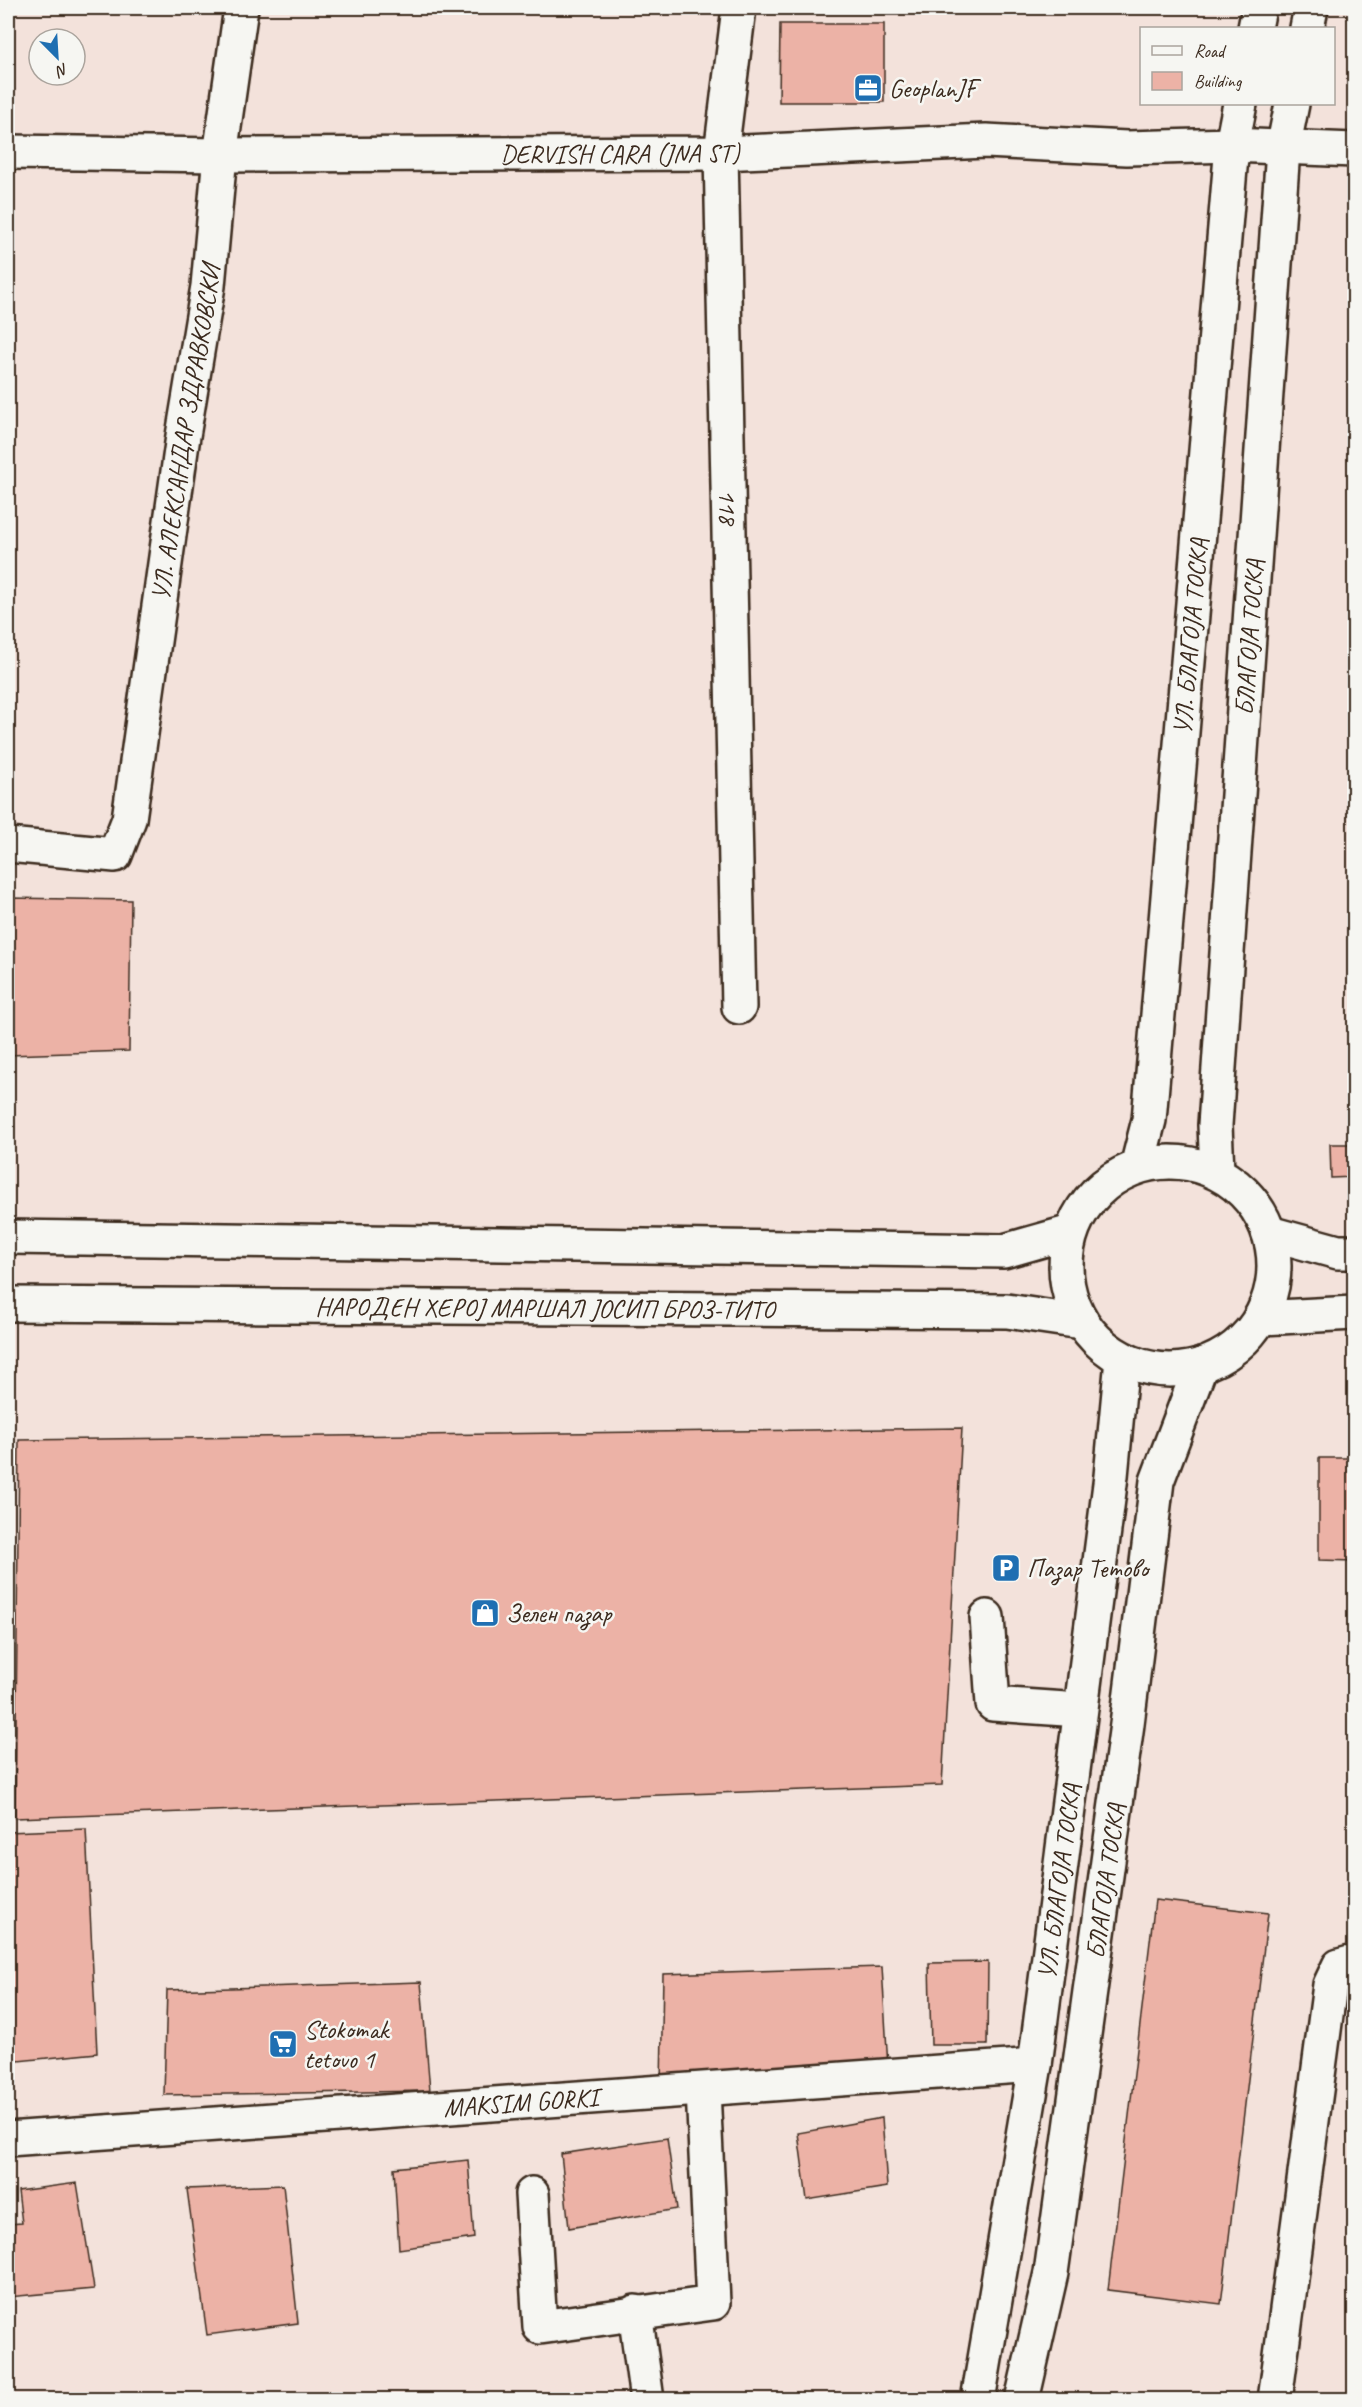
<svg xmlns="http://www.w3.org/2000/svg" width="1362" height="2407" font-family="Caveat,sans-serif">
<style>
.building{fill:#ecb2a6;stroke:#3b2a1e;stroke-width:1.5}
.lines{fill:none;stroke-linecap:round;stroke-linejoin:round}
.minor-casing{stroke:#3b2a1e;stroke-width:38}
.major-casing{stroke:#3b2a1e;stroke-width:38}
.minor{stroke:#f6f6f2;stroke-width:33}
.major{stroke:#f6f6f2;stroke-width:33}
.labels{text-anchor:middle;dominant-baseline:central;stroke-width:5;stroke-linejoin:round;paint-order:stroke}
.poi-label{font-size:26px;fill:#3b2a1e;stroke:#f6f6f2;text-anchor:start}
.street-label{font-size:26px;fill:#3b2a1e;stroke:#f6f6f2}
</style>
<rect width="100%" height="100%" fill="#f3e2db"/>
<filter id="ink" filterUnits="userSpaceOnUse"><feTurbulence type="fractalNoise" baseFrequency=".0167" numOctaves="2"/><feDisplacementMap in="SourceGraphic" scale="12" xChannelSelector="R" yChannelSelector="G"/><feConvolveMatrix kernelMatrix="1 2 1 2 8 2 1 2 1" color-interpolation-filters="sRGB"/></filter>
<g filter="url(#ink)">
<!-- building -->
<path class="building" d="M780,24h104v78h-105z
M8,898l123,2 -2,151 -121,4z
M1330,1144h24v33l-23,1z
M962,1428l-20,357 -927,33 4,-378z
M1319,1458h35v103l-35,-1z
M86,1829l11,224 -89,9v-230z
M1155,1900l113,13 -47,391 -113,-14z
M988,1962l-1,83h-56l-2,-82z
M882,1967l6,100 -227,20 2,-113z
M421,1982l9,109 -266,4 3,-105z
M882,2118l5,69 -80,13 -9,-67z
M667,2138l10,71 -108,19 -8,-74z
M468,2160l6,78 -75,11 -5,-81z
M77,2183l17,106 -86,8v-73l14,-1 -4,-32z
M283,2185l15,138 -91,12 -20,-146z"/>
<g class="lines">
<!-- minor casing -->
<g class="minor-casing">
<g id="minor">
<path id="s1" d="M739,8l-18,145 18,854"/>
<path d="M1255,28l4,-20"/>
<path d="M1307,28l4,-20"/>
<path id="s2" d="M8,152l212,3 501,-2 265,-12 141,7 105,-3 122,5"/>
<path id="s3" d="M8,845l107,10 14,-36 54,-383 25,-150 12,-131 21,-147"/>
<path id="s4" d="M1137,1167l12,-47 83,-975 8,-41"/>
<path id="s5" d="M1217,1172l-2,-47 68,-976 9,-45"/>
<path d="M987,1617l6,87 87,6"/>
<path id="s6" d="M8,2139l1027,-74"/>
<path d="M532,2194l8,133 173,-24 -10,-213"/>
<path d="M635,2312l12,88"/>
<path d="M1275,2400l55,-415 9,-19 15,-4"/>
</g>
</g>
<!-- major casing -->
<g class="major-casing">
<g id="major">
<circle cx="1170" cy="1266" r="104"/>
<path d="M1269,1233l69,19h16"/>
<path d="M8,1237l996,14 67,-19"/>
<path id="s7" d="M8,1304l999,7 74,11"/>
<path d="M1261,1318l93,-5"/>
<path id="s8" d="M978,2400l57,-335 76,-589 11,-117"/>
<path id="s9" d="M1022,2400l29,-127 76,-549 30,-243 44,-116"/>
</g>
</g>
<!-- minor -->
<use href="#minor" class="minor"/>
<!-- major -->
<use href="#major" class="major"/>
</g>
</g>
<!-- icons -->
<defs>
<g id="office-square" transform="scale(1.5)"><rect x="-9" y="-9" width="18" height="18" rx="4" fill="#1f6fb2" stroke="#f6f6f2"/><path d="M-6-3h4V-5.5h4V-3h4V5H-6ZM-1-4.5V-3h2v-1.5ZM-6 0V1H6V0Z" fill="#fff"/></g>
<g id="parking-square" transform="scale(1.5)"><rect x="-9" y="-9" width="18" height="18" rx="4" fill="#1f6fb2" stroke="#f6f6f2"/><path d="M-3.5-5.5H1a3.5 3.5 0 0 1 0 7H-1V5.5H-3.5ZM-1-3.4V-.6H.8a1.4 1.4 0 0 0 0-2.8Z" fill="#fff"/></g>
<g id="shop-square" transform="scale(1.5)"><rect x="-9" y="-9" width="18" height="18" rx="4" fill="#1f6fb2" stroke="#f6f6f2"/><path d="M-5-2.5h2.3a2.7 3.5 0 0 1 5.4 0H5L5.5 6h-11ZM-1.5-2.5h3a1.5 2.3 0 0 0-3 0Z" fill="#fff"/></g>
<g id="supermarket-square" transform="scale(1.5)"><rect x="-9" y="-9" width="18" height="18" rx="4" fill="#1f6fb2" stroke="#f6f6f2"/><path d="M-6-5.5h2.5l.6 2H6L4.5 2H-2.5L-4.4-4H-6ZM-1.5 3.2a1.3 1.3 0 1 0 .1 0ZM3 3.2a1.3 1.3 0 1 0 .1 0Z" fill="#fff"/></g>
</defs>
<g fill-rule="evenodd">
<use href="#office-square" x="868" y="88"/>
<use href="#parking-square" x="1006" y="1568"/>
<use href="#shop-square" x="485" y="1613"/>
<use href="#supermarket-square" x="283" y="2044"/>
</g>
<g class="labels">
<!-- poi labels -->
<g class="poi-label">
<text x="889" y="88">GeoplanJF</text>
<text x="1027" y="1568">Пазар Тетово</text>
<text x="506" y="1613">Зелен пазар</text>
<text x="304" y="2029">Stokomak<tspan x="304" dy="30">tetovo 1</tspan></text>
</g>
<!-- street labels -->
<g class="street-label">
<text stroke="none"><textPath href="#s2" startOffset="612">DERVISH CARA (JNA ST)</textPath></text>
<text stroke="none"><textPath href="#s3" startOffset="537">УЛ. АЛЕКСАНДАР ЗДРАВКОВСКИ</textPath></text>
<text stroke="none"><textPath href="#s1" startOffset="500">118</textPath></text>
<text stroke="none"><textPath href="#s4" startOffset="534">УЛ. БЛАГОЈА ТОСКА</textPath></text>
<text stroke="none"><textPath href="#s5" startOffset="536">БЛАГОЈА ТОСКА</textPath></text>
<text stroke="none"><textPath href="#s7" startOffset="537">НАРОДЕН ХЕРОЈ МАРШАЛ ЈОСИП БРОЗ-ТИТО</textPath></text>
<text stroke="none"><textPath href="#s9" startOffset="526">БЛАГОЈА ТОСКА</textPath></text>
<text stroke="none"><textPath href="#s8" startOffset="525">УЛ. БЛАГОЈА ТОСКА</textPath></text>
<text stroke="none"><textPath href="#s6" startOffset="514">MAKSIM GORKI</textPath></text>
</g>
</g>
<!-- margin -->
<rect width="1362" height="2407" fill="none" stroke="#f6f6f2" stroke-width="30"/>
<rect x="15" y="15" width="1332" height="2377" fill="none" stroke="#3b2a1e" stroke-width="2" filter="url(#ink)"/>
<!-- legend -->
<rect x="1140" y="27" width="195" height="78" fill="#f6f6f2" stroke="#aba49d" stroke-width="1.5"/>
<rect x="1152" y="46" width="30" height="9" fill="#f6f6f2" stroke="#aba49d" stroke-width="1.5"/>
<text x="1194" y="57" font-size="18" fill="#3b2a1e">Road</text>
<rect x="1152" y="72" width="30" height="18" fill="#ecb2a6" stroke="#aba49d" stroke-width="1.5"/>
<text x="1194" y="87" font-size="18" fill="#3b2a1e">Building</text>
<!-- north arrow -->
<g transform="translate(57 57) rotate(156)"><circle r="28" fill="#f6f6f2" stroke="#aba49d" stroke-width="1.5"/>
<path d="M0-4.5L10 22L0 15L-10 22Z" fill="#1f6fb2"/>
<text y="-9" font-size="16" font-weight="bold" text-anchor="middle" fill="#3b2a1e">N</text>
</g>
</svg>
